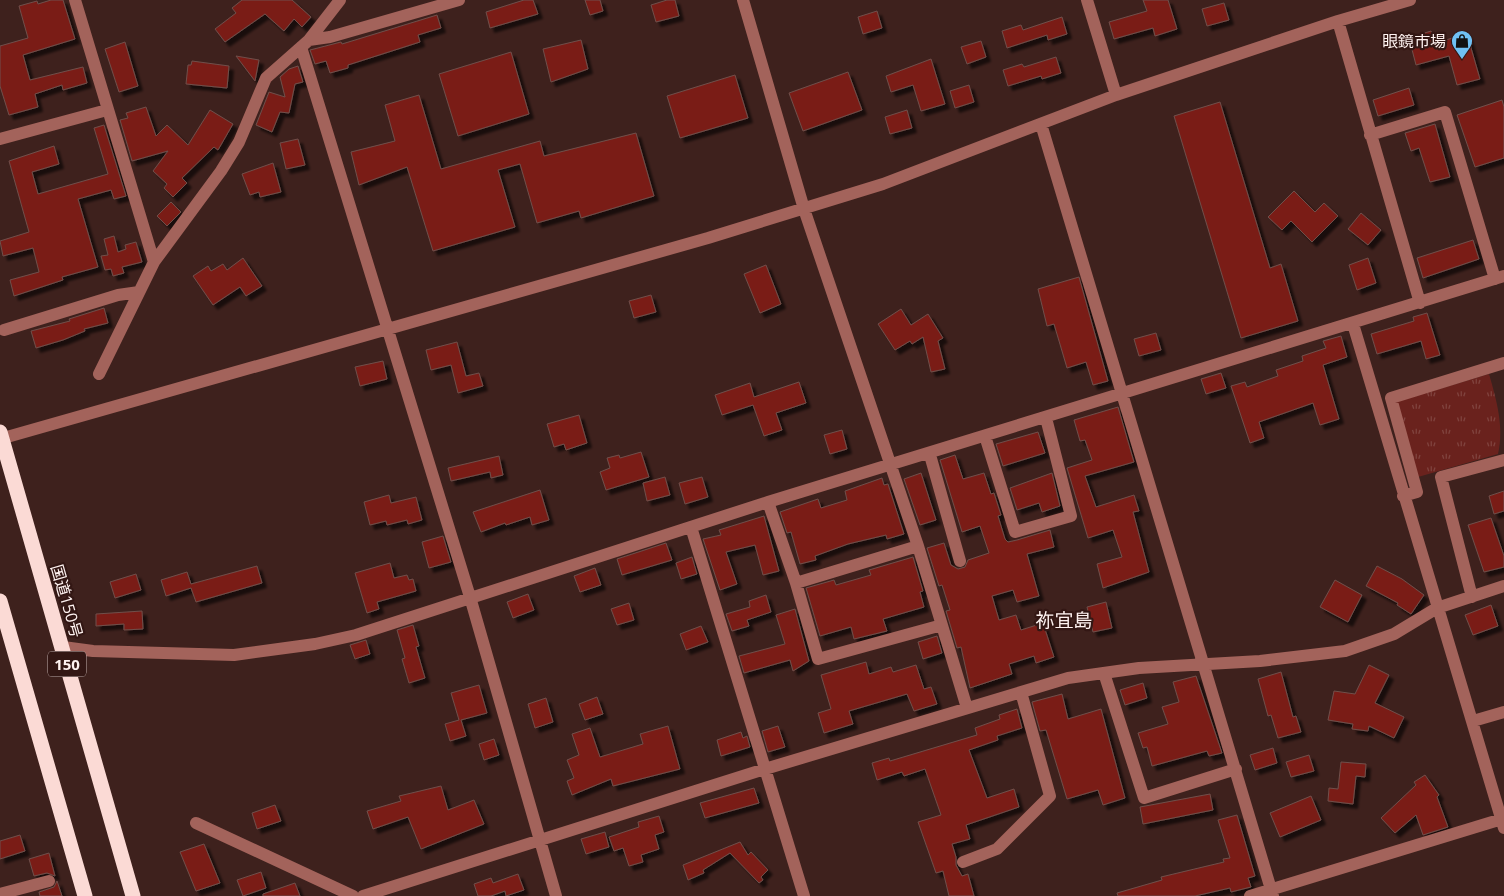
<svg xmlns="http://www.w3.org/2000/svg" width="1504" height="896" font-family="'Open Sans','Noto Sans JP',sans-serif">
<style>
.park{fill:url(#park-tufts)}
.building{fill:#7a1e19;stroke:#704f4a;filter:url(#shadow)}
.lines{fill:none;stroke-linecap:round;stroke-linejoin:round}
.minor{stroke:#a3635b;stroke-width:12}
.highway{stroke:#fbdad5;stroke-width:15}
.labels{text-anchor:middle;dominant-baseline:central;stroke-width:4.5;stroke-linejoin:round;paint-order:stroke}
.shield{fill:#331714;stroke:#c1b0ae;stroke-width:1}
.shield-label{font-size:15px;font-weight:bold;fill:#fef2f0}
.poi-label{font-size:16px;fill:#fef2f0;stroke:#331714;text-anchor:end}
.street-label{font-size:16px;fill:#fef2f0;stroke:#331714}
.quarter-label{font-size:19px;fill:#fef2f0;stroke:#331714}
</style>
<defs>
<pattern id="park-tufts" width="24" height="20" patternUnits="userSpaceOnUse" patternTransform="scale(1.25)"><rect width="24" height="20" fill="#6a221d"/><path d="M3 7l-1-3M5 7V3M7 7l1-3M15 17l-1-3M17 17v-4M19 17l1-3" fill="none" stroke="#80433e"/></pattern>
<filter id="shadow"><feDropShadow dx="4.5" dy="4.5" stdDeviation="1" flood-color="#0009"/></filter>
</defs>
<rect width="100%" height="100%" fill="#3e211d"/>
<!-- park -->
<path class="park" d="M1489,374c8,28 15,53 9,80l-80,23 -22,-75z"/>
<!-- building -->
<path class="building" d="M51,0h12l12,39 -52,16 7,25 53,-13 4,16 -24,7 -1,-5 -27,9 3,13 -29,8 -9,-29v-40l28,-8 -9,-32 18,-5 1,3z
M242,0h50l19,17 -9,10 -8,-8 -10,12 -19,-17 -40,28 -10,-13 21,-16 -4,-5z
M524,0h9l5,14 -48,14 -4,-16z
M585,0h15l3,11 -13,4z
M667,0h8l4,16 -23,6 -5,-17z
M1143,0h25l9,29 -22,7 -2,-8 -39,11 -5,-17 38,-11z
M1224,3l5,17 -22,6 -5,-17z
M877,11l5,17 -19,6 -5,-17z
M437,15l4,13 -23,7 2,7 -72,23v3l-18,5 -4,-12 -11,3 -5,-14 31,-8 1,2z
M1062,17l5,17 -19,6 -1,-5 -40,13 -5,-17 19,-6 2,5z
M1431,31l4,12 32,-9 13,45 -23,6 -8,-29 -33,9 -7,-27z
M581,40l7,29 -37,13 -8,-33z
M981,41l5,16 -19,7 -6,-17z
M125,42l13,44 -19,6 -14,-43z
M511,52l18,62 -71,22 -19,-62z
M236,56l23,4 -4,21z
M1056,57l5,16 -19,6 -1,-3 -33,10 -5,-16 19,-6 2,3z
M931,59l14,45 -24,7 -8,-26 -22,7 -5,-16z
M192,61l37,5 -2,22 -41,-4 2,-19h3z
M298,66l5,16 -8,2 -6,29 -9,-1 -8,20 -16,-7 13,-33 16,5 -5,-20 9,-8z
M848,72l14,38 -59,21 -14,-38z
M735,75l13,43 -68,20 -13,-42z
M969,85l5,17 -19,6 -5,-17z
M1409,88l5,17 -36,11 -5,-16z
M419,95l22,74 99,-28 4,15 92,-23 18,63 -73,22 -2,-7 -42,12 -17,-59 -22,6 17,57 -82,24 -26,-84 -48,18 -8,-33 44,-11 -10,-36z
M1502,100l2,7v51l-29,9 -18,-52z
M1220,102l50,166 11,-4 17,57 -57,17 -67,-222z
M146,107l10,29 11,-11 21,20 22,-35 23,14 -15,26 -4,-3 -32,31 5,5 -14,14 -9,-9 3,-4 -14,-13 15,-20 -36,10 -12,-41 8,-2 -2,-5z
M907,110l5,18 -22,6 -5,-17z
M1435,124l15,53 -20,5 -11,-34 -8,3 -6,-18z
M104,125l22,71 -12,3 -3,-9 -33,9 20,68 -36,10 1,3 -49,16 -4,-16 29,-8 -6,-24 -30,8 -3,-15 29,-9 -20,-71 45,-15 5,18 -27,8 6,22 70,-20 -14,-46z
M298,139l7,26 -19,4 -6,-26z
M273,163l8,29 -21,5 -1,-5 -9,3 -8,-21z
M1294,191l21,21 9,-9 14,13 -26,26 -21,-21 -9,9 -14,-13z
M171,202l10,10 -14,14 -10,-10z
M1361,213l20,17 -13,15 -20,-16z
M114,236l4,16 8,-3 -1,-4 11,-3 6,20 -20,5 2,6 -11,3 -2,-7 -6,1 -4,-14 7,-1 -4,-16z
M1473,240l6,19 -56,19 -6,-20z
M243,258l19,28 -16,10 -6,-9 -27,18 -20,-29 15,-10 3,5 12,-7 4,6z
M1368,258l8,25 -19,7 -8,-25z
M766,265l15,39 -21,9 -16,-39z
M1079,277l29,104 -15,4 -7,-23 -19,6 -13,-44 -7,2 -9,-37z
M651,295l5,17 -22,6 -5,-17z
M104,308l4,15 -24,6 1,2 -22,9 -27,8 -5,-17 39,-10 -1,-2z
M901,309l10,16 17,-11 15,24 -5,3 7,28 -14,3 -8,-35 -11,7 -2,-3 -15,9 -17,-26z
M1427,313l13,42 -14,4 -5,-18 -44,13 -6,-20 43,-13 -1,-4z
M1156,333l5,17 -22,6 -5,-17z
M1341,336l6,21 -24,8 16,54 -19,6 -7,-22 -54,19 5,16 -14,5 -19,-57 14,-4 2,5 31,-11 -2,-6 27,-9 -1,-5 24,-8 -3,-7z
M457,342l9,34 13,-3 4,13 -25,7 -7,-28 -20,5 -5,-20z
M383,361l4,18 -27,7 -5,-19z
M1221,373l5,15 -20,6 -5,-15z
M799,382l7,21 -30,10 6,17 -18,6 -11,-31 -31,10 -7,-20 35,-12 4,14z
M1118,407l16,55 -49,14 11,31 38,-12 5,16 -6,1 16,60 -46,16 -6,-24 25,-7 -9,-27 -25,8 -21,-70 25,-8 -7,-20 -5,1 -6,-21z
M579,415l8,28 -21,7 -2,-6 -10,3 -7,-23z
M842,430l5,19 -17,5 -6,-19z
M1038,432l7,21 -42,13 -7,-22z
M641,452l8,25 -43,13 -6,-18 10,-4 -3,-10 12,-3 1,3z
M955,455l8,24 21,-6 7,21 3,-1 7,22 -3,1 7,23 3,3 9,-2 33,-10 4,17 -27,7 12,42 -22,6 -4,-12 -21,6 7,24 17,-5 5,15 22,-7 11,34 -18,6 -2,-7 -25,8 3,10 -42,14 -9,-41 -4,1 -11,-37 4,-1 -8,-25 -3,1 -12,-38 17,-5 7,22 7,4 7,-2 3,-7 21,-7 -9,-27 -18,6 -22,-72z
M499,456l4,19 -12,3 -1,-6 -39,9 -3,-13z
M921,473l15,47 -16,5 -16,-46z
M1052,473l8,33 -18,6 -3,-9 -22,7 -7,-22z
M665,477l5,18 -23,6 -4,-18z
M702,477l6,20 -23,7 -6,-21z
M882,478l2,7 4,-1 16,50 -17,5 -1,-4 -38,9 -33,12 1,4 -16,4 -9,-32 -4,1 -7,-21 38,-13 3,9 26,-8 -2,-9z
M540,490l9,30 -17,5 -2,-8 -24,8 -1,-2 -24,9 -8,-20z
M1504,491v20l-10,3 -5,-18z
M389,495l2,8 25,-6 6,23 -14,4 -1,-4 -20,5 -1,-4 -16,4 -6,-23z
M764,516l15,55 -16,4 -8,-30 -29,7 11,32 -17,6 -17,-51 18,-4 -2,-5z
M1491,518l13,38v11l-20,5 -16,-47z
M443,536l8,26 -22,6 -7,-26z
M666,543l6,17 -50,15 -5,-16z
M692,557l5,17 -16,5 -5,-16z
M913,557l10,34 -3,1 4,15 -41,12 4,12 -33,8 -3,-12 -31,9 -14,-48 28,-8 2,5 35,-10 -2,-5z
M390,563l4,15 13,-3 2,5 4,-1 3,12 -39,11 2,7 -12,4 -12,-40z
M257,566l5,17 -66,19 -5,-14 -25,8 -5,-16 26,-8 4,12z
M1377,566l25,13 22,16 -13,19 -14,-9 1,-2 -32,-17z
M595,568l6,17 -21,7 -6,-16z
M136,574l5,16 -26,8 -5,-16z
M1335,580l27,15 -14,27 -28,-15z
M528,594l6,16 -21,8 -6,-16z
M766,595l5,17 -24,8 2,6 -17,5 -6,-17 24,-7 -1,-6z
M1106,602l6,26 -19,4 -6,-25z
M629,603l5,17 -17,5 -6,-16z
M1491,605l7,21 -25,9 -8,-20z
M795,609l14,52 -16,10 -3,-11 -46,13 -5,-17 46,-12 -9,-29z
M142,611l1,18 -19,1v-6l-28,2v-12z
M413,625l6,21 -3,1 9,31 -16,5 -7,-24 3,-1 -8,-28z
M701,626l7,16 -22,8 -6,-16z
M937,636l5,17 -19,6 -5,-17z
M366,640l4,14 -15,5 -5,-14z
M866,662l3,12 22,-7 2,5 23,-7 8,24 7,-2 6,17 -23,7 -7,-17 -58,17 4,13 -29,9 -6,-20 13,-4 -10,-34z
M1369,665l20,10 -14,28 29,14 -10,21 -25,-12 -1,5 -16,-2 1,-5 -25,-4 6,-29 21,3z
M1281,672l12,45 3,-1 5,16 -23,6 -7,-23 -3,1 -10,-37z
M1196,676l26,77 -13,3 -2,-5 -55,15 -5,-19 -4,1 -5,-15 30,-9 -6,-17 17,-5 -6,-20z
M1143,683l4,15 -22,7 -5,-15z
M479,685l8,28 -26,7 5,16 -16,5 -5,-17 14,-4 -8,-27z
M1062,694l6,25 33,-10 24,89 -22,7 -5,-15 -31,9 -21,-69 -6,1 -8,-29z
M597,697l6,17 -18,6 -6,-16z
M546,698l7,24 -18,6 -7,-24z
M1017,709l5,19 -25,8 1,4 -29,10 18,48 27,-9 5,18 -53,18 4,14 -18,5 4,13v8l6,11 6,-2 6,22h-25l-6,-25 -7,2 -18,-51 23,-7 -16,-46 -21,7 -2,-4 -25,8 -5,-17 17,-5 1,3 87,-26 -2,-7 25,-9 -1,-4z
M668,726l12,43 -67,17 -2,-7 -39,16 -5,-14 7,-3 -7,-18 12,-5 -7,-21 18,-6 10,29 43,-13 -3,-10z
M778,726l7,21 -17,5 -6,-21z
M741,732l2,6 4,-2 3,11 -29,9 -4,-16z
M494,739l5,16 -15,5 -5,-16z
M1273,748l4,15 -22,7 -5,-15z
M1309,755l5,16 -23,6 -5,-15z
M1341,762l25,2 -1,13 -9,-1 -3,28 -25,-3 1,-13 9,1z
M1425,775l14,20 -2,2 11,30 -25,8 -7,-20 -21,18 -14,-15 35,-33 -2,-3z
M441,786l7,24 26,-10 10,24 -63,25 -13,-32 -35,12 -6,-18 34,-10 -2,-5z
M754,788l5,15 -54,15 -5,-15z
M1210,794l3,16 -70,14 -3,-17z
M1311,796l10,24 -41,17 -10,-24z
M275,805l6,16 -24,8 -5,-16z
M1237,815l18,61 -7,2 3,9 -20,5 -1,-4 -35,8h-77l-1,-3 45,-13 -1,-3 63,-15 -1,-3 7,-1 -12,-38z
M659,816l5,16 -9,3 4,14 -18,6 2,7 -14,4 -6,-18 -9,3 -5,-14 30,-10 -1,-5z
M605,832l4,15 -23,7 -5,-15z
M20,835l5,16 -25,8v-18z
M740,842l8,13 3,-3 17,18 -7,7 2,3 -4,3 -29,-30 -27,17 1,3 -16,7 -5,-15z
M204,844l16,39 -24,8 -16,-39z
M49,853l6,23 -8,-3 -13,3 -5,-17z
M261,872l5,16 -23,8 -6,-16z
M518,874l6,16 -18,6 -1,-5 -14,5h-13l-4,-12 17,-6 2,5z
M57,881l5,15h-22l-1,-4 15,-5z
M295,883l5,13h-37v-2z"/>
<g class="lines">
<!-- minor -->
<path class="minor" d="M75,0l79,262
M743,0l61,209 114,337 49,162
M1087,0l29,95
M1338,21l82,282
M309,40l21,-3 129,-37
M301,47l169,550 86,299
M1041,124l232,772
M1370,135l75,-23 50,167
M0,139l107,-29
M1353,324l151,504
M4,330l114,-35 21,-3
M99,374l55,-112 67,-91 18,-29 27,-64 43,-38 31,-40
M985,436l30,96 56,-16 -25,-98
M0,439l708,-201 175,-54 233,-89 222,-74 72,-21
M930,455l30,106
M1403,496l14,-4 -26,-94 113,-35
M768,502l28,81 122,-37
M691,527l113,369
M796,583l22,76 124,-34
M1472,597l-31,-120 63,-17
M63,647l30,4 141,4 81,-11 41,-9 412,-133 736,-226
M1104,673l40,125 92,-29
M1473,721l31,-9
M196,823l157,73
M963,862l34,-13 53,-53 -29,-104
M0,894l49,-13
M363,896l402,-127 303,-91 71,-10 121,-7 85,-10 49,-17 43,-26 67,-22
M1250,896l252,-77"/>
<!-- highway -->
<path class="highway" d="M0,432l133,464
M0,601l85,295"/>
</g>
<!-- icons -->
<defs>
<g id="shop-pin" transform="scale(1.125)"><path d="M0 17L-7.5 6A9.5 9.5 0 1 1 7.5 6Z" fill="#70c1f4" stroke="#331714"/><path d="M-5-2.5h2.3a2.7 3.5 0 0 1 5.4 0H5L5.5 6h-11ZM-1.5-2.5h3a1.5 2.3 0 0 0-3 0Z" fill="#111"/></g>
</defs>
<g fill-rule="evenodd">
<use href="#shop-pin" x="1462" y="41"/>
</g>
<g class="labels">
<!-- shield labels -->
<rect class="shield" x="48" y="651.5" width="38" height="25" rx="4"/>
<g class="shield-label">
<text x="67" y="664">150</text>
</g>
<!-- poi labels -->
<g class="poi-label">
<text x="1446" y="41">眼鏡市場</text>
</g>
<!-- street labels -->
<g class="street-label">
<text transform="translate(67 601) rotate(74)">国道150号</text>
</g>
<!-- quarter labels -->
<g class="quarter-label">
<text x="1064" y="620">祢宜島</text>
</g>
</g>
</svg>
